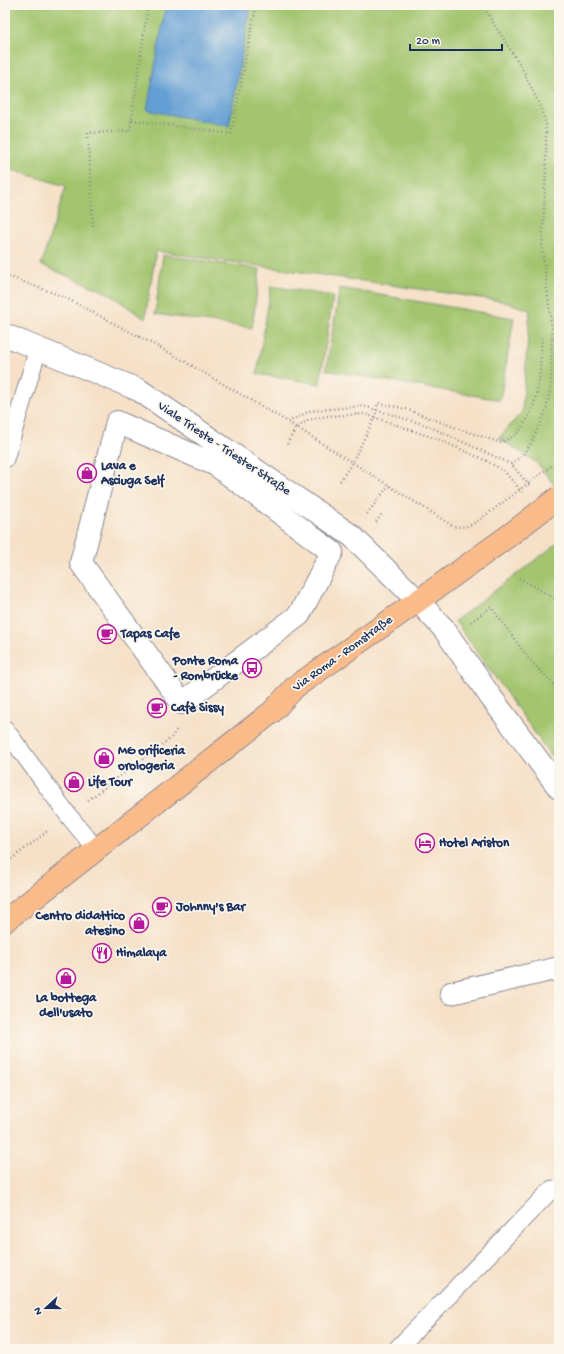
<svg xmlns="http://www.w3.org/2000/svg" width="564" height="1354" font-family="'Gochi Hand',sans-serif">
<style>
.green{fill:#a2c56e;stroke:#5e7a66}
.water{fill:#649fd4;stroke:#406799}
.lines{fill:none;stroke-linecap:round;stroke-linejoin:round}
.lane-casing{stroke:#888892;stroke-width:19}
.street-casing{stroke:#888892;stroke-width:24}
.primary-casing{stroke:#888892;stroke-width:24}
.path{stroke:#888892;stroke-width:2.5;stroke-dasharray:1 3;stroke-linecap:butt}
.lane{stroke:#fff;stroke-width:17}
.street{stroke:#fff;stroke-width:22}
.primary{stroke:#fabb8b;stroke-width:22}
.primary-bridge-casing{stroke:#888892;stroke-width:24;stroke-linecap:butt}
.path-bridge{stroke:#888892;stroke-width:2.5;stroke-dasharray:1 3;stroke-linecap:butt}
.primary-bridge{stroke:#fabb8b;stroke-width:22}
.labels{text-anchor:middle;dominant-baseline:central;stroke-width:3.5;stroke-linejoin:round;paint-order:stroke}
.street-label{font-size:13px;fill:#1b2f5e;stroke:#fbf7ec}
.poi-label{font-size:13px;font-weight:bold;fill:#1b2f5e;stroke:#fbf7ec;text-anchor:start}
</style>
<rect width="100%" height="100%" fill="#fbf7ec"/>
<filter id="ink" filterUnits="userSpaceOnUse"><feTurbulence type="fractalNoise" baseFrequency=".025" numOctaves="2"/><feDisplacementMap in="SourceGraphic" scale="8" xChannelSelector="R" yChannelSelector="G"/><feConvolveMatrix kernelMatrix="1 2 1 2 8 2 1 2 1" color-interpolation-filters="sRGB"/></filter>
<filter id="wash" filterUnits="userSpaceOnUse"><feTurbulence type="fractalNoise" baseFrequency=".012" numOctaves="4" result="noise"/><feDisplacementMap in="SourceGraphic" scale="16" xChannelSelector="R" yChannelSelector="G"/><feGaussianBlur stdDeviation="0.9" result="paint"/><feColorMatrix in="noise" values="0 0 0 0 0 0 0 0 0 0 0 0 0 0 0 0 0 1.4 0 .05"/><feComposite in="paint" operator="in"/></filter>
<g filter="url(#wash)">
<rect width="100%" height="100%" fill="#f6e0c7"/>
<!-- green -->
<path class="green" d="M5,5h554v486l-22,-28 -38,-25 23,-26 8,-102 -29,-9 -345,-50 -11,68 -37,-26 -67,-28 25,-79 -61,-18z
M163,255l97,14 -8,59 -97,-14z
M271,286l62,10 -13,88 -63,-10z
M340,288l174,30 -14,82 -174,-30z
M559,542v225l-104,-146z"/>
<!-- water -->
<path class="water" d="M166,5h85l-22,121 -82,-16z"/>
</g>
<g filter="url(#ink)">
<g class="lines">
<!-- lane casing -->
<g class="lane-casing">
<path id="lane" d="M5,459l33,-110
M5,729l63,86 28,34
M397,1349l155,-160"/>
</g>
<!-- street casing -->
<g class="street-casing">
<path id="street" d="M5,335l134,55 213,146 66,65 26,28 46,67 69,92
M117,422l99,43 116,87 -33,63 -117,88 -101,-140z
M451,993l108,-25"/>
</g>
<!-- primary casing -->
<g class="primary-casing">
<path id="primary" d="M5,921l267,-209 23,-25 123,-86 93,-67"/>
</g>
<!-- path -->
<path class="path" d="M482,5l40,63 18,38 6,18v47l-4,76 10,83 -1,55 -5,26 -16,34 -8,11 -11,8
M132,120l99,14 25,-129
M93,226l-5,-93 42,-2 18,-126
M5,275l59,22 106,56 118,69 165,104c18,4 26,-7 40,-16
M553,338h6
M288,422l22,-11 53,-5 63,19 85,39 18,21
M287,444l9,-16 12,-8 19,-4 38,-2 75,26 47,21 17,10 18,21
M340,481l12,-18 23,-46 3,-14 28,6 56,21 40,13c4,-3 9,-5 13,-8 26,-25 25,-64 27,-98
M367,514l22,-29
M376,522l6,-8
M519,578l40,23
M471,622l20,-15 38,52 30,31
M88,800l84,-63 5,-8
M5,864l44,-34"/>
<!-- lane -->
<use href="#lane" class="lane"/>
<!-- street -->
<use href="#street" class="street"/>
<!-- primary -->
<use href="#primary" class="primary"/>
<!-- primary-bridge casing -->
<g class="primary-bridge-casing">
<path id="primary-bridge" d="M511,534l48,-37"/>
</g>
<!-- path-bridge -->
<path class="path-bridge" d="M493,510l66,-50"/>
<!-- primary-bridge -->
<use href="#primary-bridge" class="primary-bridge"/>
</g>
</g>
<!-- icons -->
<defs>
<g id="shop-ring" transform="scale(1)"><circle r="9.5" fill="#fbf7ec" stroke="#b5179e" stroke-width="1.5"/><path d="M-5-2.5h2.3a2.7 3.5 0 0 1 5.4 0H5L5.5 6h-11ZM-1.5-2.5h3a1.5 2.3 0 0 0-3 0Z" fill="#b5179e"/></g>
<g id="cafe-ring" transform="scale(1)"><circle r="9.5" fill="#fbf7ec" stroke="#b5179e" stroke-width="1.5"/><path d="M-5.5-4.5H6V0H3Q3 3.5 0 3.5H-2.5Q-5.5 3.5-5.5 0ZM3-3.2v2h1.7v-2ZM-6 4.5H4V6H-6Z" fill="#b5179e"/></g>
<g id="bus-ring" transform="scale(1)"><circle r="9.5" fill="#fbf7ec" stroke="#b5179e" stroke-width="1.5"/><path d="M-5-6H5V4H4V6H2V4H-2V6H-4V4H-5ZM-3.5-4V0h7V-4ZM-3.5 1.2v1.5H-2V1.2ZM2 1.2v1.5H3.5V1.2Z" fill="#b5179e"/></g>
<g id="hotel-ring" transform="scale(1)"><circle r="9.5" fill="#fbf7ec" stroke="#b5179e" stroke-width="1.5"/><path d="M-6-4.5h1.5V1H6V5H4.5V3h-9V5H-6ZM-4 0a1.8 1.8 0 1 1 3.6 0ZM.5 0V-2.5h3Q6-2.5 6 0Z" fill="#b5179e"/></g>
<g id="restaurant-ring" transform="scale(1)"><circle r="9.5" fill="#fbf7ec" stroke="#b5179e" stroke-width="1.5"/><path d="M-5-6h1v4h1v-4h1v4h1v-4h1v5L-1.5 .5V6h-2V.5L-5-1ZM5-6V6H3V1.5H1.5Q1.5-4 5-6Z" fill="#b5179e"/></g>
</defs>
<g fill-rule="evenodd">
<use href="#shop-ring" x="87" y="473"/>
<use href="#cafe-ring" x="107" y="634"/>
<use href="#bus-ring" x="252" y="668"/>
<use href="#cafe-ring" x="157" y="708"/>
<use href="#shop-ring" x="104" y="758"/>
<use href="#shop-ring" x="74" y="782"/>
<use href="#hotel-ring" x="425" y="843"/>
<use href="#cafe-ring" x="162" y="907"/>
<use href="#shop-ring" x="139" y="923"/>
<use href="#restaurant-ring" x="102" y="953"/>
<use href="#shop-ring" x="66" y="978"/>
</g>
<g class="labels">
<!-- street labels -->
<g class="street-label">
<text transform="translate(224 449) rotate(34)">Viale Trieste - Triester Straße</text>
<text transform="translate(343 654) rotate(-36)">Via Roma - Romstraße</text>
</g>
<!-- poi labels -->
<g class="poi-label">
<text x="101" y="466">Lava e<tspan x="101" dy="15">Asciuga Self</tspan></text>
<text x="121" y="634">Tapas Cafe</text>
<text x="238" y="661" text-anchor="end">Ponte Roma<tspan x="238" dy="15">- Rombrücke</tspan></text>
<text x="171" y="708">Cafè Sissy</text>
<text x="118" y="751">MG orificeria<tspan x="118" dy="15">orologeria</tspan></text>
<text x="88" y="782">Life Tour</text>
<text x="439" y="843">Hotel Ariston</text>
<text x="176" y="907">Johnny's Bar</text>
<text x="125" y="916" text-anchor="end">Centro didattico<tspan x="125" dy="15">atesino</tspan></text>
<text x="116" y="953">Himalaya</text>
<text x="66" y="998" text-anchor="middle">La bottega<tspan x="66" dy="15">dell'usato</tspan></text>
</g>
</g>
<!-- margin -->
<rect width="564" height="1354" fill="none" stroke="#fbf7ec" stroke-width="20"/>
<!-- north arrow -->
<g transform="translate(46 1308) rotate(249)" stroke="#fbf7ec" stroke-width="3" paint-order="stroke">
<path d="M0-3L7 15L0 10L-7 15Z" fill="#1b2f5e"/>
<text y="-6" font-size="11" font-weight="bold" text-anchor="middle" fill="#1b2f5e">N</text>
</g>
<!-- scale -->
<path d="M410 44v6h92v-6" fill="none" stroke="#1b2f5e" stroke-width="2"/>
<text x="416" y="44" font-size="12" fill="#1b2f5e" stroke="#fbf7ec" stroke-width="3" paint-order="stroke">20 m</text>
</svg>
